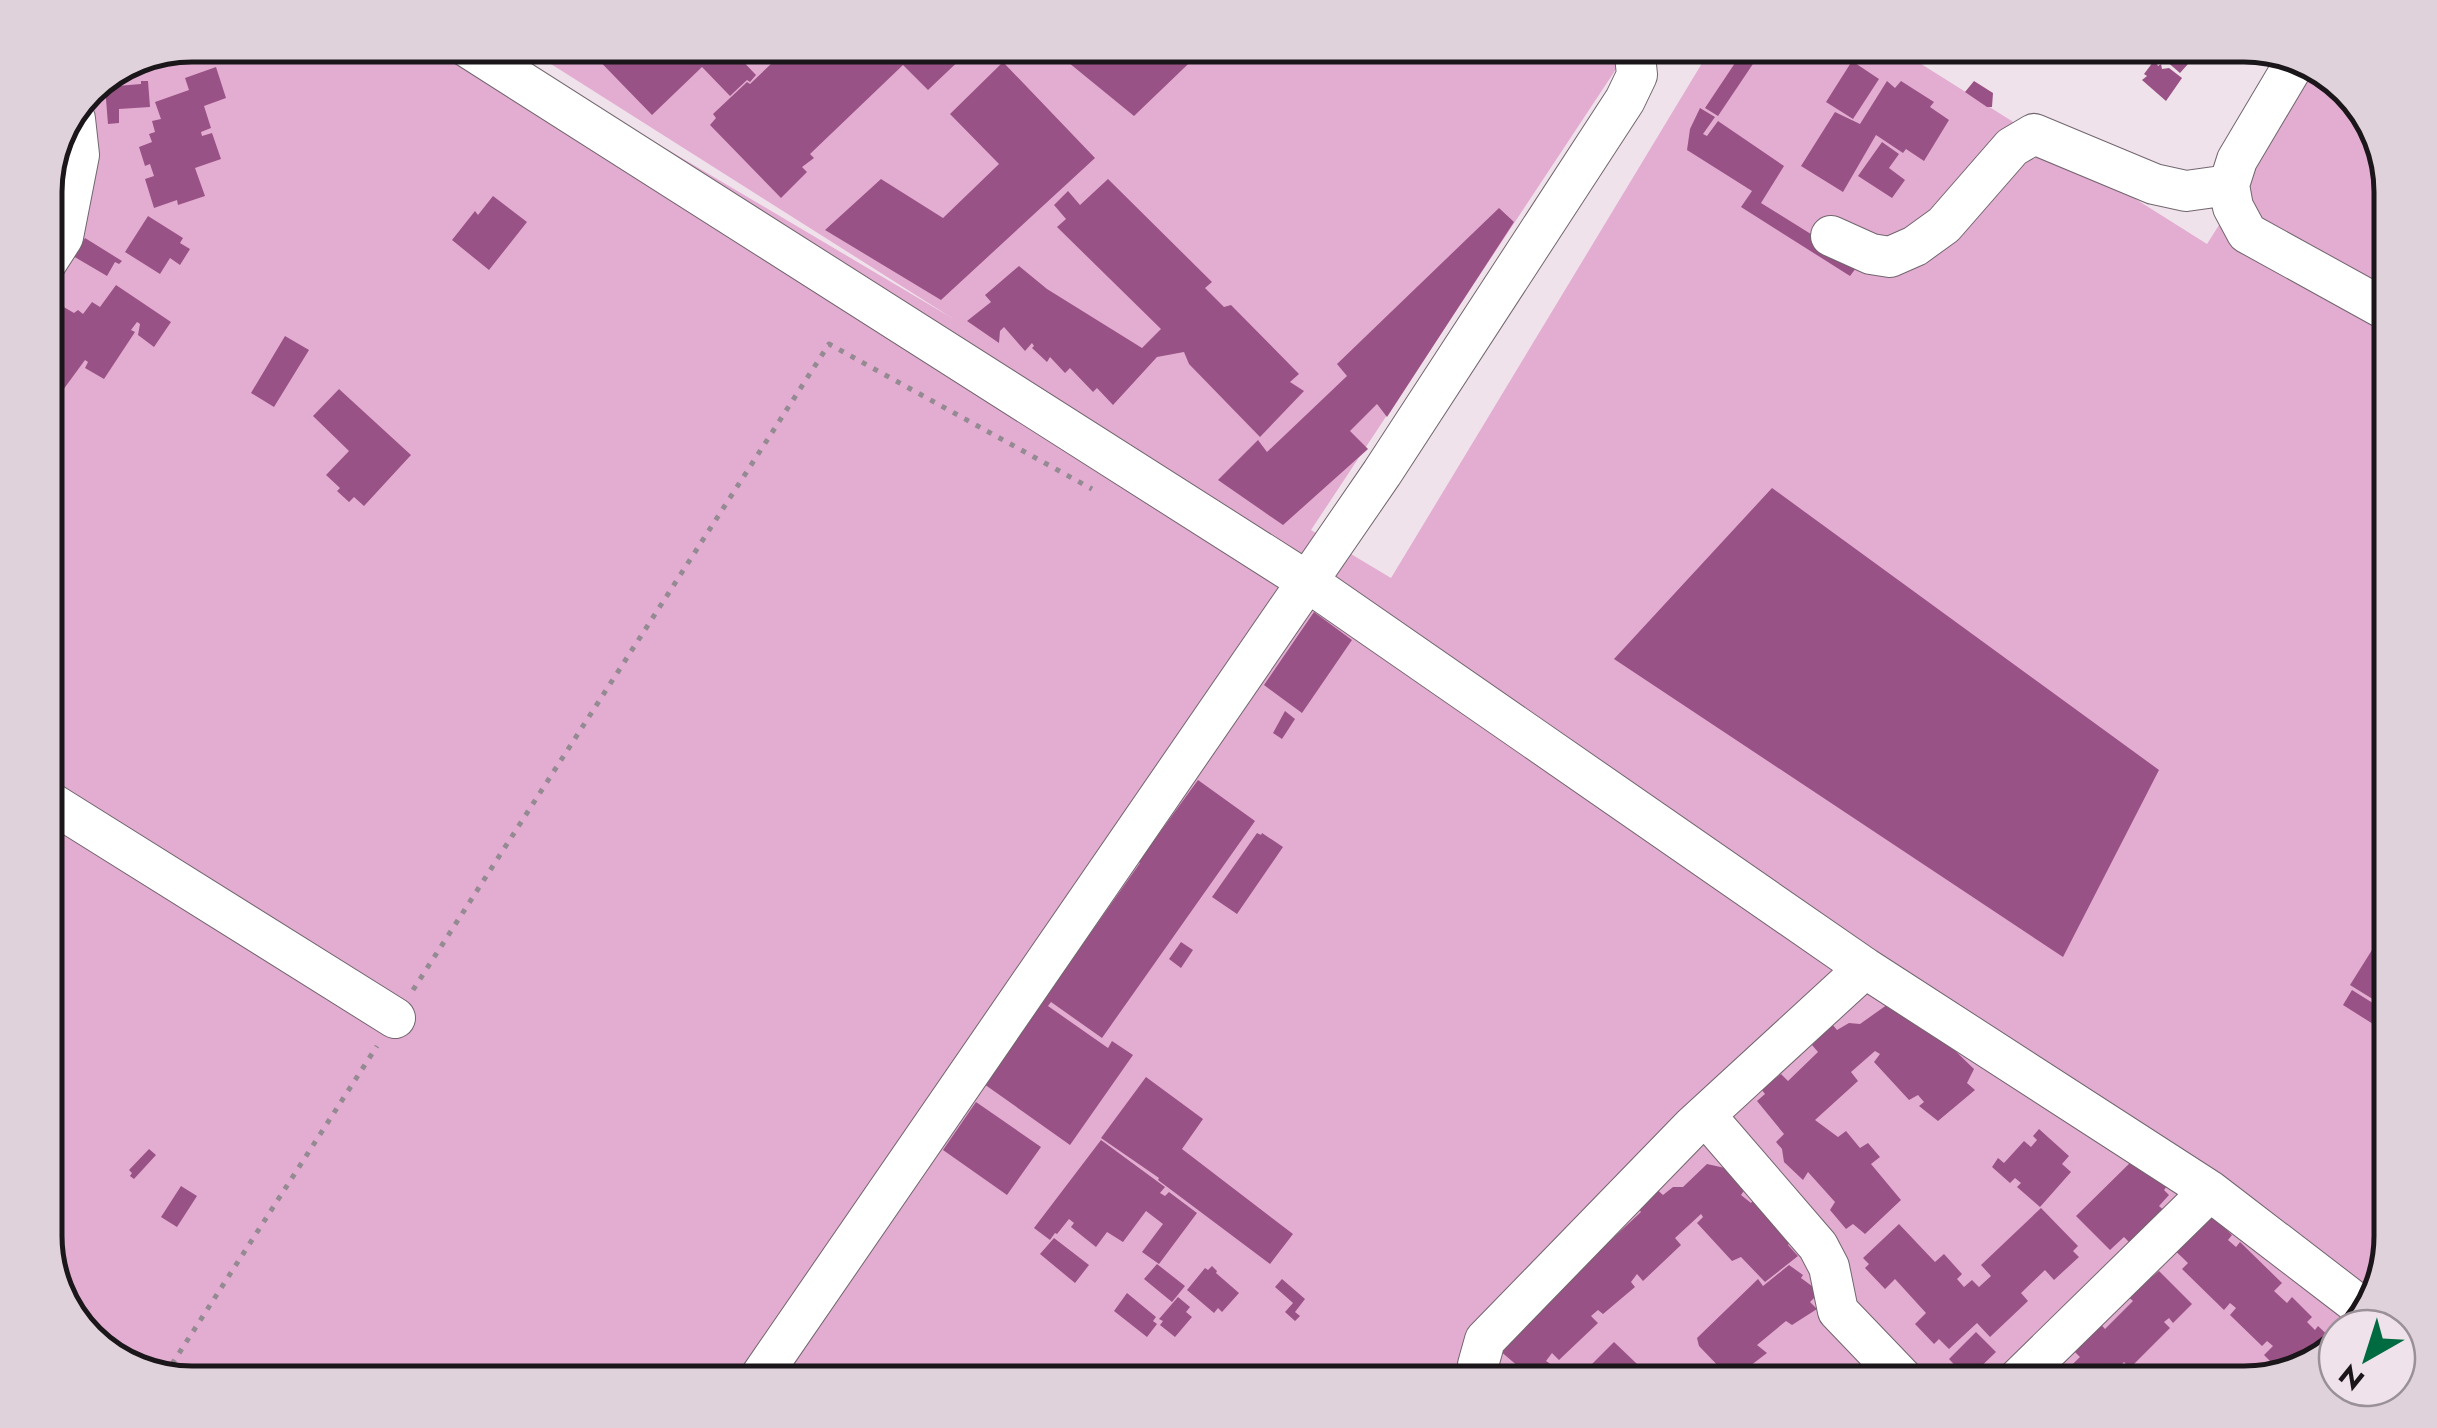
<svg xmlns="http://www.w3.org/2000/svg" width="2437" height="1428" font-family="Jost,sans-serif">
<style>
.green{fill:#e3add2}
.building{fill:#995285}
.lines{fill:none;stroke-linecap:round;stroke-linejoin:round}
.minor-casing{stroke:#72666e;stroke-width:42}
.path{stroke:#948a91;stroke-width:5;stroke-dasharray:5 8;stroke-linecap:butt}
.minor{stroke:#fff;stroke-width:40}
.rim{fill:none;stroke:#1a1619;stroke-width:5}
</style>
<rect width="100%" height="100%" fill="#f0e2eb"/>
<!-- green -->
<path class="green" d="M193,45h298l461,273 -431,-273h1111l-321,485 80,48 322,-533h178l316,199 33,-52 66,-130 13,3 53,53 20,66v1052l-20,74 -19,18h-16v16l-19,19 -73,20h-2052l-75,-20 -53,-53 -20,-66v-1060l44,-96z"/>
<!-- building -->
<path class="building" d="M584,45h174l-5,5 -16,-2 -1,6 20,21 -6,7 -3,-2 -17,16 -28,-29 -50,48z
M791,45h191l-10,10 -5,-2 -39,37 -25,-25 -93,89 4,4 -12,9 5,5 -26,26 -71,-73 6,-7 -3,-4 34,-32 3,2z
M1047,45h161l-74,71z
M1747,45h12l4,4 -45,67 -13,-8z
M2140,45h65l-25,28 -15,-13 -4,2 -4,-4 -8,2 -11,-12z
M1852,61l27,18 -26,40 -27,-17z
M1003,62l92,96 -154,142 -116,-70 56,-51 62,39 56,-54 -49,-50z
M2153,62h3l2,4 3,-2 1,5 7,-1 13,10 -16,23 -24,-21 5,-4 -3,-2z
M216,67l10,31 -22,8 7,22 -10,4 1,4 10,-3 9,26 -26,9 10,28 -27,9 -1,-5 -23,8 -9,-29 9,-3 -4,-12 -5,2 -6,-19 13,-5 -3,-8 6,-2 -3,-11 9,-2 -6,-17 34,-12 -4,-12z
M141,81h7l2,26 -31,2v14l-11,1 -3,-37 36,-3z
M1887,81l8,7 6,-7 33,21 -4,5 19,13 -25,41 -18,-12 -3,4 -27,-18 -33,57 -42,-26 34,-54 25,12z
M1974,81l19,12 -1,14h-5l-22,-15z
M1700,108l15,9 -12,17 4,2 11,-15 66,45 -23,37 98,61 -9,12 -109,-69 11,-16 -65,-41 3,-21z
M1882,142l17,12 -10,14 16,12 -13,18 -34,-22z
M1108,179l104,103 -7,6 19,19 7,-2 68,69 -9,8 14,9 -44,46 -71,-73 -5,-12 -27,5 -44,48 -16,-17 -4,4 -23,-24 -5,5 -15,-16 -3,5 -15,-14 2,-2 -2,-3 -7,8 -21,-24 -4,4 -1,12 -32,-22 24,-19 -6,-7 34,-29 28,23 95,59 19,-19 -104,-102 9,-8 -12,-14 14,-14 12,14z
M493,196l34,26 -38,48 -37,-30 23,-29 3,4z
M1499,208l15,14 -127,195 -10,-13 -27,27 18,18 -85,76 -65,-45 40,-40 9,12 80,-76 -10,-12z
M148,216l35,22 -3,5 10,6 -10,16 -10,-7 -10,16 -35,-22z
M85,238l37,23 -3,3 -4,-2 -8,14 -34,-20z
M116,285l55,37 -17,25 -16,-12 2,-11 -3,-2 -6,8 4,2 -31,47 -19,-11 3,-6 -3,-2 -22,30 -18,-12v-47l17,-25 12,7 4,-3 5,4 9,-12 8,5z
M285,336l24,14 -35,57 -23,-14z
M339,389l72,66 -47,51 -10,-9 -5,5 -12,-11 3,-3 -14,-13 23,-24 -36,-35z
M1772,488l387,282 -96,187 -449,-298z
M1314,612l38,28 -50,73 -38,-28z
M1285,711l10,8 -13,20 -9,-6z
M1198,780l57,41 -153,217 -51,-36 -3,4 60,42 4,-7 21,14 -63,90 -86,-61 156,-221 -7,-5 8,-12 6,4z
M1257,833l4,2 1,-2 21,14 -46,67 -25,-17z
M2392,931v80l-42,-26 32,-51 6,3z
M1181,942l12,8 -12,18 -12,-9z
M2352,990l40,25v21l-49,-31z
M1891,1002l18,4 65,63 -7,14 8,7 -37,31 -19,-15 5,-4 -6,-7 -9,5 -35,-38 6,-8 -5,-3 -24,21 7,9 -43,39 23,17 8,-6 14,17 8,-5 12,14 -9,7 30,36 -36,34 -12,-10 -7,5 -16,-19 5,-8 -27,-30 -5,8 -19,-18 -2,-13 -6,-7 8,-8 -27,-33 8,-7 -4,-5 20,-15 7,7 30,-29 -6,-7 20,-21 5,6 12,-7 11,1z
M1146,1077l57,42 -21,30 111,85 -23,30 -112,-84 1,-2 -58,-40z
M976,1102l65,45 -34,48 -64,-45z
M2039,1129l30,27 -7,8 9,8 -31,35 -23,-20 4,-4 -6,-5 -5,5 -18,-16 6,-9 6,5 20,-22 7,6 6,-7 -4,-4z
M1101,1140l64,47 -5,6 5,3 4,-4 28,21 -38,51 -17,-12 21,-28 -17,-13 -23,31 -16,-10 -11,15 -25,-20 3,-4 -5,-4 -12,15 -2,-1 -5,7 -16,-12z
M149,1149l7,6 -22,24 -4,-3 2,-3 -3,-3z
M2137,1156l30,30 -3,4 5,5 -10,11 9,8 -34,33 -10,-10 -14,13 -34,-34z
M1707,1164l27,6 14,15 -7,10 10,8 7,-8 36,41 -6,9 10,11 -33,26 -24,-25 -9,4 -35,-38 6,-6 -2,-3 -26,24 6,7 -38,36 -6,-7 -6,8 4,5 -32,27 -5,-4 -7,6 7,7 -39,37 -7,-7 -6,8 6,4 -19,14 -34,-29 109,-116 5,4 28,-26 -4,-6 17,-19 9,8 10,-8h10z
M181,1186l16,10 -20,31 -16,-10z
M2200,1205l32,30 -4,5 8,7 4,-5 42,41 -8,8 13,12 5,-6 20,20 -5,5 8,8 3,-4 19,18 -19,19 -36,10 -18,-18 9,-9 -6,-5 -5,5 -32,-31 6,-7 -6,-5 -6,7 -42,-41 6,-6 -23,-22z
M2041,1208l37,38 -5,5 6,6 -25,23 -9,-10 -24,23 7,8 -38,36 -13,-14 -28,26 -10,-10 -5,5 -19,-20 11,-11 -31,-34 -10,10 -20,-21 4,-4 -6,-6 36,-34 36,38 9,-8 18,20 -5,5 7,8 8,-7 7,7 12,-11 -10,-11z
M1054,1238l35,27 -14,18 -35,-29z
M1157,1264l28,22 -13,16 -28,-23z
M1789,1265l14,10 -2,3 19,14 -10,10 7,7 -25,16 -6,-4 -29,24 10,8 -25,19h-18l-25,-26 -2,-8 61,-59 5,7z
M1212,1266l5,5 -1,2 23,20 -17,19 -4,-4 -4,5 -27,-23 18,-22 3,2z
M2147,1269l6,7 6,-5 33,33 -19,19 -4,-5 -5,4 6,6 -40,40 -6,-6 -15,15 6,6h-62l27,-26 -11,-11 27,-27 9,10 28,-28 -10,-9z
M1282,1279l23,20 -10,13 5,4 -5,5 -10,-9 8,-9 -18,-16z
M1127,1293l29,24 -3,4 4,3 -10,13 -33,-26z
M1178,1297l12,10 -4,5 6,5 -17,20 -15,-12 3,-4 -4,-2z
M1976,1332l20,20 -28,27 -19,-20z
M1614,1342l43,41h-84z"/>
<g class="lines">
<!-- minor casing -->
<g class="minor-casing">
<path id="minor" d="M464,45l844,537 557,386 345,223 159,122
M2297,59l-60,101 -8,25 4,22 14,26 145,80
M1831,236l40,18 19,3 25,-11 29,-21 68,-78 22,-13 120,50 32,7 43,-6
M45,265l18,-28 16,-82 -4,-36
M45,799l350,219
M1705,1115l113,131 11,21 9,44 69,72
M756,1383l626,-910 243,-373 12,-25 -3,-30
M1484,1383l-6,-18 7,-25 208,-214 172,-158
M2014,1383l196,-192"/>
</g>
<!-- path -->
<path class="path" d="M413,990l416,-646 263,145
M165,1375l212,-329"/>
<!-- minor -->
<use href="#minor" class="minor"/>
</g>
<!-- crop -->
<path d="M0 0H2437V1428H0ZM192 62H2244A130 130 0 0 1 2374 192V1236A130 130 0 0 1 2244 1366H192A130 130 0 0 1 62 1236V192A130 130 0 0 1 192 62Z" fill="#dfd2da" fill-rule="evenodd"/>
<path class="rim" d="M192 62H2244A130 130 0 0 1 2374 192V1236A130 130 0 0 1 2244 1366H192A130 130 0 0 1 62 1236V192A130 130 0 0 1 192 62Z"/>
<!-- north arrow -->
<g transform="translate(2367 1358) rotate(219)"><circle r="48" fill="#f0e2eb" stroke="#9a9097" stroke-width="2.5"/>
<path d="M0-8L18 38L0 25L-18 38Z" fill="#006a40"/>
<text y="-15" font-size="28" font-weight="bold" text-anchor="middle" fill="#1a1619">N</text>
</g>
</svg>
